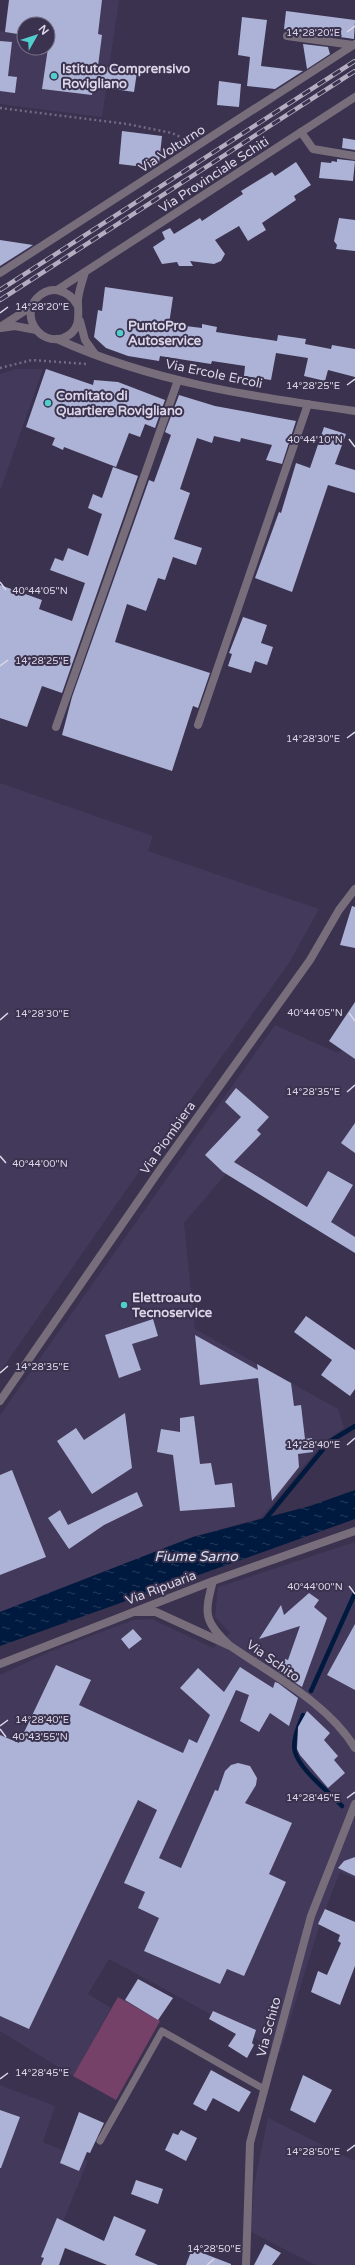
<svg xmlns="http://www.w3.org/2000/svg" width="355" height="2265" font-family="'Varela Round',sans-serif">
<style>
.built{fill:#43395b}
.grass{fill:#764168}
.water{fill:url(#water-ripples)}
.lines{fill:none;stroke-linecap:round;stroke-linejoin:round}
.stream{stroke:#00193e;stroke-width:4.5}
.building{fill:#adb3d6}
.path{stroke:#736c84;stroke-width:2.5;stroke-dasharray:2 3;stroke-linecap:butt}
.service{stroke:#786e7b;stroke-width:7}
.minor{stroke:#786e7b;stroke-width:8}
.tertiary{stroke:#786e7b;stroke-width:8}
.rail-casing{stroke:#b2adc1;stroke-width:4.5}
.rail{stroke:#3a324e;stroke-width:3;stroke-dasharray:9;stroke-linecap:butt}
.ticks{fill:none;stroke:#dbd7e8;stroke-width:1.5}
.poi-dot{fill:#52cdcd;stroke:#3a324e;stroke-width:1.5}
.labels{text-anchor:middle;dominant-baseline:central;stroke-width:4;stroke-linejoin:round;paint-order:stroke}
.poi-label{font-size:13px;font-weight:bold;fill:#dbd7e8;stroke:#3a324e;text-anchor:start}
.street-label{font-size:13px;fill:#dbd7e8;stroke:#3a324e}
.water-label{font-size:14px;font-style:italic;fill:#d6e2f2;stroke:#3a324e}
.ticks-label{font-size:10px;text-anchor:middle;fill:#dbd7e8;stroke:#3a324e;stroke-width:4;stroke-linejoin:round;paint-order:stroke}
</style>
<defs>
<pattern id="water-ripples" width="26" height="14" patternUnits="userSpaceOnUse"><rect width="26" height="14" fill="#00193e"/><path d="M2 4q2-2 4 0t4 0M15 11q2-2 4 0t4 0" fill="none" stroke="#253a5a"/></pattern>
</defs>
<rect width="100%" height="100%" fill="#3a324e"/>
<!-- built -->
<path class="built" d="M42,0h77l-17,117 -102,-13v-73l24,4v13h24v-24z
M16,369h27l-43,122v-117z
M0,783l153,53 -5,15 171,58 -30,54 -160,223 -129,186z
M275,1025l63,28 17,-14v214l-129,-79 -42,49 11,106 143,80 6,19 -21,15 -62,75 -68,19 -193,75v-197z
M355,1542v337l-15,-7 -20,52 -40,128 -171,-93 -21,35 23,14 -38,68 -73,-45v-356l51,-24 82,-31 19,-1 61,29 17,-15 -15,-16 3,-30z
M0,2085l55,21 -12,36 45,19 -43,104h-45z
M268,2118l87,43v104h-40l-64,-33 3,-47z"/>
<!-- grass -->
<path class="grass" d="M118,1997l42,24 -44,79 -43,-24z"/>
<!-- water -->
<path class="water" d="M355,1490v29l-355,127v-34l193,-75 117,-31z"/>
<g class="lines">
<!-- stream -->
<path class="stream" d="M263,1522l66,-80 26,-16
M311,1691l44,-98
M303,1715c-4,11 -11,25 -8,37 5,18 34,40 47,54"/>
</g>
<!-- building -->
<path class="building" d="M9,0h93l-4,34 4,1 -4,31 39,6 -3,20 -41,-6 -1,9 -50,-6 6,-41v-24h-24v11l-19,-3z
M286,11l69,9 -1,19 -70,-10z
M242,17l25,3 -6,46 42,5 -28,18 -28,-3 3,-29 -12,-2z
M0,41l12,1 -4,34 9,1 -2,16 -15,-2z
M303,44l25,3 2,7 -23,15z
M219,81l22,3 -2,23 -22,-2z
M122,131l40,5 -3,28 -15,-1v4l-25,-3z
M343,138l12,2v10l-13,-2z
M337,159l18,2 -2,20 -34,-3 2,-16 10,1 1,-2 5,1z
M296,162l15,23 -17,11 2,4 -34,23 4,7 -18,11 -9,-15 -24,14 10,14 -4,7 -7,3 -24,-3 3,5h-14l-2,-4 -15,2 -9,-17 12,-8 -3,-7 8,-4 4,6 26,-16 2,3 41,-27 -2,-3 13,-8 18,-11 3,4z
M339,218l16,2v31l-19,-2 1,-4 -3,-4z
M0,240l33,5 -33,21z
M105,287l68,10 -4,27 33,4v-4l15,3 -1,5 61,9 1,-6 28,4 -1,5 26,5 1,-4 23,4v28l-27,-7 -3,11 -21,-5 4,-18 -32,-5 -5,27 -27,-4 1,-10 -33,-5 -1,3 -51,-8 -1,5 -31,-5 -22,-8 -12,-11 4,-27 4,1z
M46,369l47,16 1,-5 24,2 47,18 -10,28 -10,-4 -5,13 -11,-4 -13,34 -52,-20 -1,3 -11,-5 3,-7 -29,-11z
M179,395l36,11 81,15 -14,43 -16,-4 6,-15 -31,-7 -1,4 -26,-6 -2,7 -15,-5 -17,51 10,4 -16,46 28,9 -6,17 -23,-8 -8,23 -7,-2 -12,33 -19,-7 -12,38 95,31 -12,35 -5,-2 -21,65 -110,-36 10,-38 77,-217 5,2 17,-47 -6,-3z
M324,427l22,7 -11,30 20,6v23l-27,-8 -36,107 -37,-14 24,-66 2,1 15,-50 14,5z
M113,467l25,9 -76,217 -20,-7 -15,41 -27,-9v-133l42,15 -3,9 33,12 13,-38 -35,-13 5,-12 8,3 5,-13 20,8 14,-42 -14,-6 5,-14 9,4z
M243,617l24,8 -6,18 12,4 -6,18 -12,-4 -4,12 -23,-7 4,-12 -3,-1z
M352,906l3,1v41l-15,-3z
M355,1002v57l-26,-18z
M236,1088l33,29 -12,13 4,4 -27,28 73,45 21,-36 25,14 -22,37 24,15v16l-132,-81 -18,-17 36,-38 -16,-15z
M355,1123v30l-14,-10z
M306,1316l49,34v39l-5,7 -29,-21 11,-15 -38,-28z
M153,1319l5,17 -26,8 9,26 -22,8 -14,-43z
M195,1335l63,35 -1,-6 34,19 3,23 7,-1 4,34 7,-1 1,14 -15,2 1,13 -27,34 -14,-123 -58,7z
M125,1413l7,55 -40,26 -35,-53 19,-13 8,12z
M194,1416l6,48 11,-1 4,22 17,-2 3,24 -55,4 -7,-56 -16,-3 4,-23 19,3v-14z
M12,1470l34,87 -46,18v-100z
M137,1492l6,14 -39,19 -35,24 -21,-31 12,-8 8,15z
M309,1593l10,7 -5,7 13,11 -25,69 -23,-15 6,-13 3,1 12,-34 -41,13 22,-34 3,10z
M355,1624v66l-28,-15z
M133,1629l9,10 -13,10 -8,-10z
M56,1665l35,15 -12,25 104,48 6,-14 8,4 13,-28 -30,-27 18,-20 26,24 16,-25 33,21 2,-6 3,1 20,15 -9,28 -19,-13 -11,19 -19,-11 9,-26 -13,-5 -77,168 22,10 34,-78 3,1 7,-20 6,-6 7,-2 12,3 7,12 -1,7 -11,18 47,20 -23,51 17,8 -42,94 -17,-7 -7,15 -76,-33 15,-33 -21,-10 7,-16 -21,-9 33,-73 -19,-10 -109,229 -29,-13v-281l19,8z
M307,1711l23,22 -6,7 14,16 -4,4 11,13 -17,15 -28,-33 -3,-6 1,-22z
M355,1857v19l-17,-8 6,-7z
M325,1909l30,13v44l-15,39 -29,-13 7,-21 9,4 14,-32 -3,-2 2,-6 -22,-11z
M138,1979l35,19 -15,22 -33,-20z
M213,2011l43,19 -4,13 2,2 -7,13 -19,-12 8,-12 -27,-15z
M211,2070l40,22 -12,20 -26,-14 -7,13 -13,-7z
M303,2075l29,15 -17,33 -25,-13z
M0,2110l20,7 -19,51h-1z
M79,2112l25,11 -14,30 -3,-1 -8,19 -19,-8z
M181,2130l16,8 -11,23 -21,-11 8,-17 5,2z
M136,2180l27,9 -5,15 -27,-10z
M114,2216l32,14 -11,25 23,10h-51l-42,-17 -6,17h-18l3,-7 -3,-1 16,-39 47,23z
M265,2244l16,9 -9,12h-18z
M192,2249l39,15v1h-45z"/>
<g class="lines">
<!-- path -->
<path class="path" d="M0,108l127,16 45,9 14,7
M0,368l32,-8 54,4"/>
<!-- service -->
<path class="service" d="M100,2141l62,-110 102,58"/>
<!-- minor -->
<path class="minor" d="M287,36l66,9
M301,132l12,17 42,7
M0,273l355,-229
M198,725l110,-321
M56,727l122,-347
M135,1612h21l72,33"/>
<!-- tertiary -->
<path class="tertiary" d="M57,290l298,-193
M78,306c-9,-16 -27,-22 -41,-8 -17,18 3,48 26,40 16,-6 16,-18 15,-33 -1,-11 4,-22 7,-33
M80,321l5,19 10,14
M0,327l31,-20
M1,328l14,-2 21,4
M57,339c94,43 197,58 298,72
M0,1401l161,-233 149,-208 29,-50 16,-21
M213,1581c-9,33 -9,40 16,64 43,30 99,58 126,103
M0,1664l213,-83 142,-50
M246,2265l4,-122 61,-227 44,-112"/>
<!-- rail casing -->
<g class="rail-casing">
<path id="rail" d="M0,290l355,-229
M0,300l355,-229"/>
</g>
<!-- rail -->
<use href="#rail" class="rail"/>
</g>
<!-- ticks -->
<path class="ticks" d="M347,32l8,-6M0,313l8,-6M347,385l8,-6M349,439l6,8M0,582l6,8M0,666l8,-6M347,738l8,-6M349,1013l6,8M0,1020l8,-7M347,1092l8,-7M0,1156l6,7M0,1373l8,-7M347,1445l8,-7M349,1586l6,8M0,1726l8,-6M0,1729l6,8M347,1798l8,-6M0,2079l8,-6M347,2151l8,-6M207,2265l7,-6"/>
<!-- markers -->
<g class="poi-dot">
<circle cx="54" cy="76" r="4"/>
<circle cx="120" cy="333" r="4"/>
<circle cx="48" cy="403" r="4"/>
<circle cx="124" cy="1305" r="4"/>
</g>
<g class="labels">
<!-- poi labels -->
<g class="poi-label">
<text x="62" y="69">Istituto Comprensivo<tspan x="62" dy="15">Rovigliano</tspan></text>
<text x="128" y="326">PuntoPro<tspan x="128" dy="15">Autoservice</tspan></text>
<text x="56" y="396">Comitato di<tspan x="56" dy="15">Quartiere Rovigliano</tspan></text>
<text x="132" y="1298">Elettroauto<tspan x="132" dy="15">Tecnoservice</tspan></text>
</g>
<!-- street labels -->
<g class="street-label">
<text transform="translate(172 149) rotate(-33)">Via Volturno</text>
<text transform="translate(214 175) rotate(-33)">Via Provinciale Schiti</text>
<text transform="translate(214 374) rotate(12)">Via Ercole Ercoli</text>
<text transform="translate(168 1138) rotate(-55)">Via Piombiera</text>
<text transform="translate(161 1588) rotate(-21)">Via Ripuaria</text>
<text transform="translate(273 1661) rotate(35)">Via Schito</text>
<text transform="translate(269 2027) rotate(-75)">Via Schito</text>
</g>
<!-- water labels -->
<g class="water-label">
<text x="196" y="1556">Fiume Sarno</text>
</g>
</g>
<g class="ticks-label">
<text x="313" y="36">14°28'20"E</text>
<text x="42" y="310">14°28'20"E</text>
<text x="313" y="389">14°28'25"E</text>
<text x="315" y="443">40°44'10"N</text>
<text x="40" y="594">40°44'05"N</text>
<text x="42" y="664">14°28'25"E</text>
<text x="313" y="742">14°28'30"E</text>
<text x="315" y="1016">40°44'05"N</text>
<text x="42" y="1017">14°28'30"E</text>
<text x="313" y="1095">14°28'35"E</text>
<text x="40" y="1167">40°44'00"N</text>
<text x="42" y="1370">14°28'35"E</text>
<text x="313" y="1448">14°28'40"E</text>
<text x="315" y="1590">40°44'00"N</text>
<text x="42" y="1723">14°28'40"E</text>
<text x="40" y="1740">40°43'55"N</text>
<text x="313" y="1801">14°28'45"E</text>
<text x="42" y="2076">14°28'45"E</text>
<text x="313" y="2155">14°28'50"E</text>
<text x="214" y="2252">14°28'50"E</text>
</g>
<!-- north arrow -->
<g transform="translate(36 36) rotate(51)"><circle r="19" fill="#3a324e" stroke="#7a748c"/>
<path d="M0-3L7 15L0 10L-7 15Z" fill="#52cdcd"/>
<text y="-6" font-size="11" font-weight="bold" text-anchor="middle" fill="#dbd7e8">N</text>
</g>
</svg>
